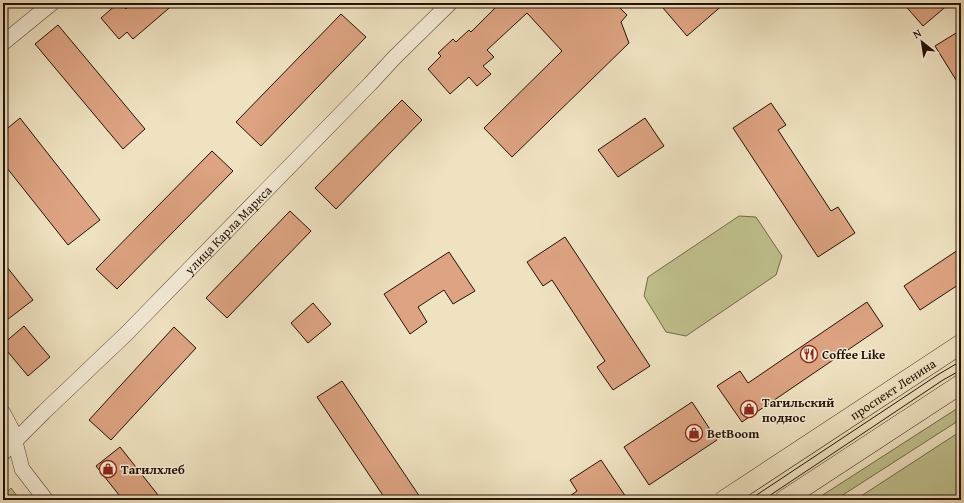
<svg xmlns="http://www.w3.org/2000/svg" width="964" height="503" font-family="'Gentium Book Plus',serif">
<style>
.green{fill:#c0c18e;stroke:#726949}
.building{fill:#dda382;stroke:#241104}
.lines{fill:none;stroke-linecap:round;stroke-linejoin:round}
.minor-casing{stroke:#574533;stroke-width:16}
.major-casing{stroke:#241104;stroke-width:20}
.minor{stroke:#f5ecd7;stroke-width:15}
.major{stroke:#efe2c1;stroke-width:19}
.tram{stroke:#241104;stroke-width:1}
.labels{text-anchor:middle;dominant-baseline:central;stroke-width:3;stroke-linejoin:round;paint-order:stroke}
.street-label{font-size:13px;fill:#241104;stroke:#f5ecd7}
.poi-label{font-size:13px;font-weight:bold;fill:#241104;stroke:#f5ecd7;text-anchor:start}
</style>
<rect width="100%" height="100%" fill="#efe2c1"/>
<filter id="stains"><feTurbulence type="fractalNoise" baseFrequency=".005" numOctaves="4"/><feColorMatrix values="0 0 0 0 .2 0 0 0 0 .09 0 0 0 0 .02 0 0 0 .5 -.17"/></filter>
<radialGradient id="worn" r=".72"><stop offset=".6" stop-color="#630" stop-opacity="0"/><stop offset="1" stop-color="#630" stop-opacity=".3"/></radialGradient>
<!-- green -->
<path class="green" d="M739,216l17,1 26,39 -6,19 -90,61 -20,-4 -22,-36 4,-19z
M961,406v13l-126,81h-20z
M961,431v69h-106z
M11,488l9,12h-17v-4z"/>
<!-- building -->
<path class="building" d="M118,3h3l5,6 6,-6h43l-42,36 -6,-7 -8,7 -18,-21z
M500,3h115l12,12 -6,7 8,21 -117,114 -28,-29 78,-77 -35,-38 -40,37 7,7 -11,9 8,8 -14,12 -8,-9 -19,17 -22,-25 13,-13 -3,-3 15,-14 3,3 13,-12 2,2z
M669,3h56l-38,33 -24,-28z
M903,3h47l-27,23z
M341,14l25,23 -105,109 -25,-24z
M58,25l87,104 -22,20 -88,-105z
M961,30v58l-26,-42z
M402,100l20,20 -86,89 -21,-21z
M771,103l15,22 -8,5 53,81 7,-4 17,26 -37,24 -85,-129z
M20,118l80,102 -32,25 -65,-82v-31z
M645,118l19,28 -46,31 -20,-27z
M212,151l21,20 -116,118 -21,-20z
M290,211l21,20 -84,87 -21,-20z
M565,237l85,129 -37,24 -16,-23 8,-6 -53,-81 -9,6 -16,-24z
M961,248v35l-41,27 -16,-24z
M449,252l26,39 -22,13 -9,-14 -26,17 9,15 -17,12 -26,-40z
M3,262l30,38 -30,23z
M867,302l16,24 -141,96 -25,-36 23,-15 8,12z
M313,303l18,21 -23,19 -17,-20z
M24,326l26,31 -22,19 -25,-30v-2z
M174,327l22,21 -85,92 -22,-20z
M342,381l80,119h-36l-69,-103z
M692,402l25,38 -68,45 -25,-38z
M120,447l42,53h-39l-27,-34z
M601,460l27,40h-64l13,-9 -7,-11z"/>
<g class="lines">
<!-- minor casing -->
<g class="minor-casing">
<g id="minor">
<path d="M3,43l49,-40"/>
<path d="M3,413l9,17 10,39 24,31"/>
<path id="s1" d="M3,453l41,-41 82,-78 244,-250 24,-26 56,-55"/>
</g>
</g>
<!-- major casing -->
<g class="major-casing">
<g id="major">
<path id="s2" d="M724,500l237,-156"/>
<path d="M784,500l177,-116"/>
</g>
</g>
<!-- minor -->
<use href="#minor" class="minor"/>
<!-- major -->
<use href="#major" class="major"/>
<!-- tram -->
<path class="tram" d="M749,500l190,-126 22,-13
M763,500l180,-120 18,-10"/>
</g>
<!-- icons -->
<defs>
<g id="restaurant-ring" transform="scale(0.9)"><circle r="9.5" fill="#f5ecd7" stroke="#8f2418" stroke-width="1.5"/><path d="M-5-6h1v4h1v-4h1v4h1v-4h1v5L-1.5 .5V6h-2V.5L-5-1ZM5-6V6H3V1.5H1.5Q1.5-4 5-6Z" fill="#8f2418"/></g>
<g id="shop-ring" transform="scale(0.9)"><circle r="9.5" fill="#f5ecd7" stroke="#8f2418" stroke-width="1.5"/><path d="M-5-2.5h2.3a2.7 3.5 0 0 1 5.4 0H5L5.5 6h-11ZM-1.5-2.5h3a1.5 2.3 0 0 0-3 0Z" fill="#8f2418"/></g>
</defs>
<g fill-rule="evenodd">
<use href="#restaurant-ring" x="809" y="354"/>
<use href="#shop-ring" x="749" y="409"/>
<use href="#shop-ring" x="694" y="433"/>
<use href="#shop-ring" x="108" y="469"/>
</g>
<g class="labels">
<!-- street labels -->
<g class="street-label">
<text stroke="none"><textPath href="#s1" startOffset="317">улица Карла Маркса</textPath></text>
<text stroke="none"><textPath href="#s2" startOffset="202">проспект Ленина</textPath></text>
</g>
<!-- poi labels -->
<g class="poi-label">
<text x="822" y="354">Coffee Like</text>
<text x="762" y="402">Тагильский<tspan x="762" dy="15">поднос</tspan></text>
<text x="707" y="433">BetBoom</text>
<text x="121" y="469">Тагилхлеб</text>
</g>
</g>
<!-- margin -->
<rect width="964" height="503" fill="none" stroke="#efe2c1" stroke-width="16"/>
<rect x="4" y="4" width="956" height="495" fill="none" stroke="#241104" stroke-width="2"/>
<rect x="8" y="8" width="948" height="487" fill="none" stroke="#241104"/>
<!-- north arrow -->
<g transform="translate(922 42) rotate(330)" stroke="#f5ecd7" stroke-width="3" paint-order="stroke">
<path d="M0-3L7 15L0 10L-7 15Z" fill="#241104"/>
<text y="-6" font-size="11" font-weight="bold" text-anchor="middle" fill="#241104">N</text>
</g>
<rect width="100%" height="100%" filter="url(#stains)"/>
<rect width="100%" height="100%" fill="url(#worn)"/>
</svg>
